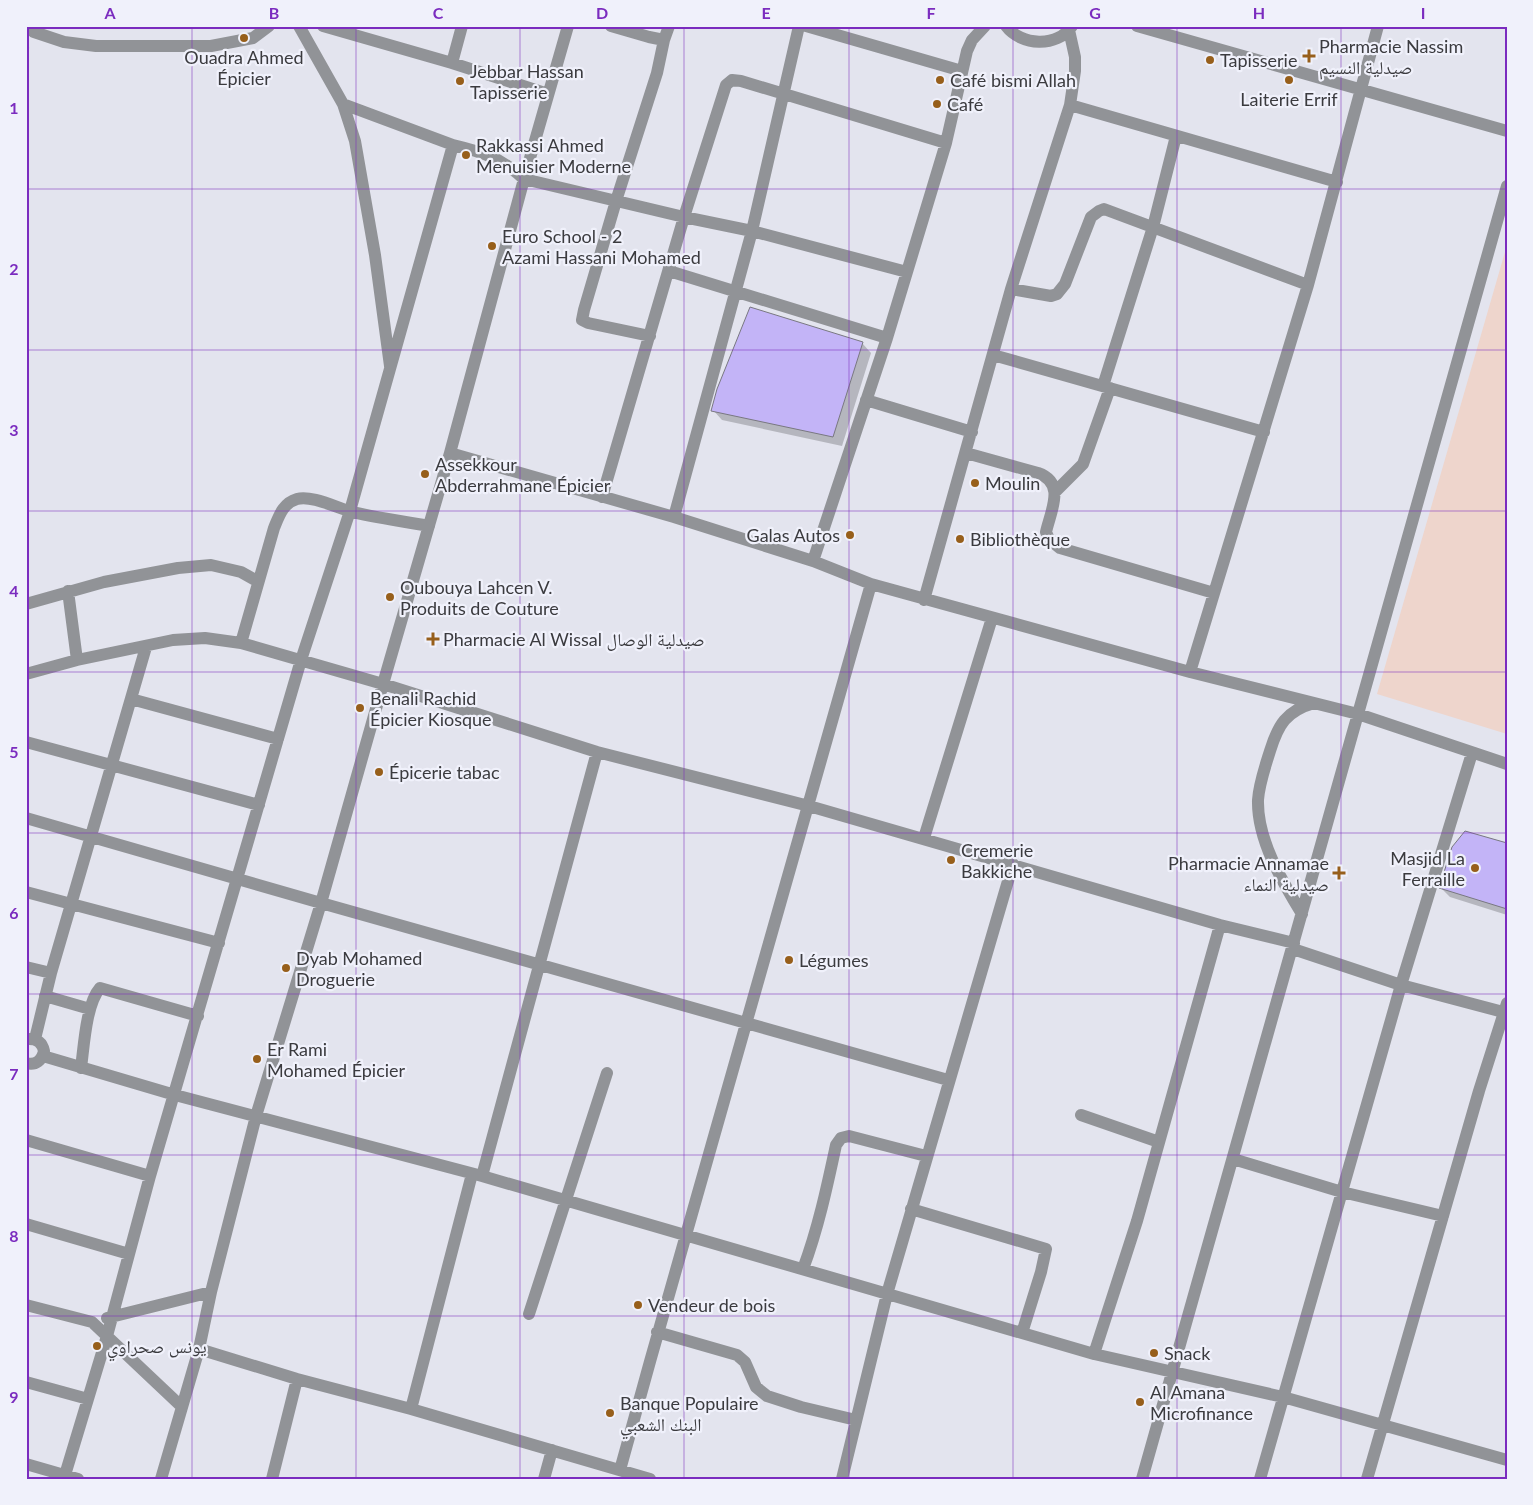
<svg xmlns="http://www.w3.org/2000/svg" width="1533" height="1505" font-family="Lato,'Noto Naskh Arabic',sans-serif">
<style>
.industrial{fill:#eed5cc}
.shadow{fill:#0003}
.building{fill:#c3b4f7;stroke:#797881}
.lines{fill:none;stroke-linecap:round;stroke-linejoin:round}
.path{stroke:#a5a6ad;stroke-width:2.5;stroke-dasharray:1 4;stroke-linecap:butt}
.minor{stroke:#919397;stroke-width:12}
.grid{fill:none;stroke:#7b2cbf;stroke-width:1;stroke-opacity:0.55}
.poi-dot{fill:#975f1b;stroke:#f0f1fb;stroke-width:2}
.labels{text-anchor:middle;dominant-baseline:central;stroke-width:4.5;stroke-linejoin:round;paint-order:stroke}
.poi-label{font-size:18px;fill:#3b3b3f;stroke:#f0f1fb;text-anchor:start}
.neatline{fill:none;stroke:#7b2cbf;stroke-width:2}
.grid-label{font-size:16px;text-anchor:middle;font-weight:bold;fill:#7b2cbf}
</style>
<rect width="100%" height="100%" fill="#e3e4ee"/>
<!-- industrial -->
<path class="industrial" d="M1507,245v489l-130,-40z"/>
<!-- shadow -->
<path class="shadow" d="M862,343l9,10 -29,93 -120,-26 -9,-10z
M1507,845v70l-57,-18 -9,-9z"/>
<!-- building -->
<path class="building" d="M750,307l113,35 -30,95 -122,-26 6,-22z
M1465,831l42,12v66l-68,-21 13,-41z"/>
<g class="lines">
<!-- path -->
<path class="path" d="M26,53l3,-8"/>
<!-- minor -->
<path class="minor" d="M35,26l-1,6 30,10 32,4h115l42,-8 16,-12
M299,26l44,78 12,37 20,114 15,111
M323,26l129,37 96,31
M611,26l38,11 15,3 -7,33 -41,128 -32,109 -2,10 6,3 62,13
M806,26l156,45
M1006,26c15,20 51,22 66,0
M1137,26l370,105
M664,40l5,-14
M452,63l10,-37
M343,104l110,41
M1070,105l267,77
M669,271l218,67
M1011,289l40,7 6,-2 8,-10 26,-67 8,-6 5,-2 204,76
M993,355l271,77
M1103,386l50,-159 23,-91
M866,400l106,32
M450,453l224,64 139,44 58,23 319,88 168,42 149,50
M966,453l72,20c28,10 13,37 8,59l3,7 11,9 154,45
M1055,492l28,-28 27,-76
M602,497l82,-280 42,-132 6,-5 9,1 205,62
M674,517l78,-286 47,-205
M813,561l74,-223 59,-195 21,-92 5,-11 13,-14
M68,591l9,69
M924,600l87,-311 59,-184 5,-34v-14l-6,-27
M26,604l78,-22 74,-14 33,-3 30,7 16,9
M241,643l33,-115c5,-12 9,-25 23,-29 14,-4 38,8 52,12 26,7 54,10 80,15
M1190,672l118,-387 70,-259
M26,674l51,-14 96,-20 32,-2 36,5 142,41 214,68 212,54 411,119 74,18
M131,699l147,40
M26,742l233,63
M26,818l295,85 627,177
M924,838l68,-220
M26,892l193,51
M1302,914c-20,-33 -45,-74 -44,-114 1,-16 7,-33 12,-49 8,-26 16,-40 44,-48
M1293,949l108,36 106,28
M26,967l25,6
M45,996l45,13
M35,1039l16,-66 95,-326
M43,1056l132,39 307,81 612,178 189,43 224,63
M26,1063c10,3 16,-3 18,-12 -2,-9 -7,-12 -15,-12
M81,1068c3,-22 5,-64 19,-80l98,28
M1081,1115l78,27
M26,1140l124,36
M1233,1159l109,33 101,24
M482,1176l115,-424
M911,1209l135,40 -5,23 -19,61
M26,1224l103,30
M803,1269c15,-40 24,-82 33,-124l5,-7 8,-2 77,20
M26,1305l66,17 90,85
M529,1314l78,-241
M107,1318l104,-26
M657,1332l80,23 8,7 11,25 11,9 34,11 55,13
M199,1349l98,30 114,30 239,70
M1094,1354l43,-133 83,-296
M26,1382l62,17
M411,1409l61,-235
M26,1464l52,15
M620,1470c81,-296 169,-590 251,-886
M65,1475l42,-139 43,-160 151,-516 49,-149 103,-366c30,7 48,13 71,34l160,38 68,14 155,41
M161,1479l38,-130 12,-57 45,-176 65,-213 62,-219 67,-231 74,-274 44,-153
M272,1479l25,-100
M544,1479l8,-29
M842,1479l45,-185 126,-430
M1142,1479l365,-1293
M1260,1479l141,-494 71,-232
M1367,1479l112,-388 28,-88"/>
</g>
<!-- grid -->
<path class="grid" d="M192,26v1453M356,26v1453M520,26v1453M684,26v1453M849,26v1453M1013,26v1453M1177,26v1453M1341,26v1453M26,189h1481M26,350h1481M26,511h1481M26,672h1481M26,833h1481M26,994h1481M26,1155h1481M26,1316h1481"/>
<!-- markers -->
<g class="poi-dot">
<circle cx="244" cy="38" r="5"/>
<path d="M1306.5 48.5h5v5h5v5h-5v5h-5v-5h-5v-5h5z"/>
<circle cx="1210" cy="60" r="5"/>
<circle cx="940" cy="80" r="5"/>
<circle cx="1289" cy="80" r="5"/>
<circle cx="460" cy="81" r="5"/>
<circle cx="937" cy="104" r="5"/>
<circle cx="466" cy="155" r="5"/>
<circle cx="492" cy="246" r="5"/>
<circle cx="425" cy="474" r="5"/>
<circle cx="975" cy="483" r="5"/>
<circle cx="850" cy="535" r="5"/>
<circle cx="960" cy="539" r="5"/>
<circle cx="390" cy="597" r="5"/>
<path d="M430.5 631.5h5v5h5v5h-5v5h-5v-5h-5v-5h5z"/>
<circle cx="360" cy="708" r="5"/>
<circle cx="379" cy="772" r="5"/>
<circle cx="951" cy="860" r="5"/>
<circle cx="1475" cy="868" r="5"/>
<path d="M1336.5 865.5h5v5h5v5h-5v5h-5v-5h-5v-5h5z"/>
<circle cx="789" cy="960" r="5"/>
<circle cx="286" cy="968" r="5"/>
<circle cx="257" cy="1059" r="5"/>
<circle cx="638" cy="1305" r="5"/>
<circle cx="97" cy="1346" r="5"/>
<circle cx="1154" cy="1353" r="5"/>
<circle cx="1140" cy="1402" r="5"/>
<circle cx="610" cy="1413" r="5"/>
</g>
<g class="labels">
<!-- poi labels -->
<g class="poi-label">
<text x="1319" y="46">Pharmacie Nassim<tspan x="1319" dy="21">صيدلية النسيم</tspan></text>
<text x="244" y="57" text-anchor="middle">Ouadra Ahmed<tspan x="244" dy="21">Épicier</tspan></text>
<text x="1220" y="60">Tapisserie</text>
<text x="470" y="71">Jebbar Hassan<tspan x="470" dy="21">Tapisserie</tspan></text>
<text x="950" y="80">Café bismi Allah</text>
<text x="1289" y="99" text-anchor="middle">Laiterie Errif</text>
<text x="947" y="104">Café</text>
<text x="476" y="145">Rakkassi Ahmed<tspan x="476" dy="21">Menuisier Moderne</tspan></text>
<text x="502" y="236">Euro School - 2<tspan x="502" dy="21">Azami Hassani Mohamed</tspan></text>
<text x="435" y="464">Assekkour<tspan x="435" dy="21">Abderrahmane Épicier</tspan></text>
<text x="985" y="483">Moulin</text>
<text x="840" y="535" text-anchor="end">Galas Autos</text>
<text x="970" y="539">Bibliothèque</text>
<text x="400" y="587">Oubouya Lahcen V.<tspan x="400" dy="21">Produits de Couture</tspan></text>
<text x="443" y="639">Pharmacie Al Wissal صيدلية الوصال</text>
<text x="370" y="698">Benali Rachid<tspan x="370" dy="21">Épicier Kiosque</tspan></text>
<text x="389" y="772">Épicerie tabac</text>
<text x="961" y="850">Cremerie<tspan x="961" dy="21">Bakkiche</tspan></text>
<text x="1465" y="858" text-anchor="end">Masjid La<tspan x="1465" dy="21">Ferraille</tspan></text>
<text x="1329" y="863" text-anchor="end">Pharmacie Annamae<tspan x="1329" dy="21">صيدلية النماء</tspan></text>
<text x="296" y="958">Dyab Mohamed<tspan x="296" dy="21">Droguerie</tspan></text>
<text x="799" y="960">Légumes</text>
<text x="267" y="1049">Er Rami<tspan x="267" dy="21">Mohamed Épicier</tspan></text>
<text x="648" y="1305">Vendeur de bois</text>
<text x="107" y="1346">يونس صحراوي</text>
<text x="1164" y="1353">Snack</text>
<text x="1150" y="1392">Al Amana<tspan x="1150" dy="21">Microfinance</tspan></text>
<text x="620" y="1403">Banque Populaire<tspan x="620" dy="21">البنك الشعبي</tspan></text>
</g>
</g>
<!-- border -->
<rect width="1533" height="1505" fill="none" stroke="#f0f1fb" stroke-width="55"/>
<rect x="28" y="28" width="1478" height="1450" class="neatline"/>
<g class="grid-label">
<text x="110" y="19">A</text>
<text x="274" y="19">B</text>
<text x="438" y="19">C</text>
<text x="602" y="19">D</text>
<text x="766" y="19">E</text>
<text x="931" y="19">F</text>
<text x="1095" y="19">G</text>
<text x="1259" y="19">H</text>
<text x="1423" y="19">I</text>
<text x="14" y="114">1</text>
<text x="14" y="275">2</text>
<text x="14" y="436">3</text>
<text x="14" y="597">4</text>
<text x="14" y="758">5</text>
<text x="14" y="919">6</text>
<text x="14" y="1080">7</text>
<text x="14" y="1242">8</text>
<text x="14" y="1403">9</text>
</g>
</svg>
